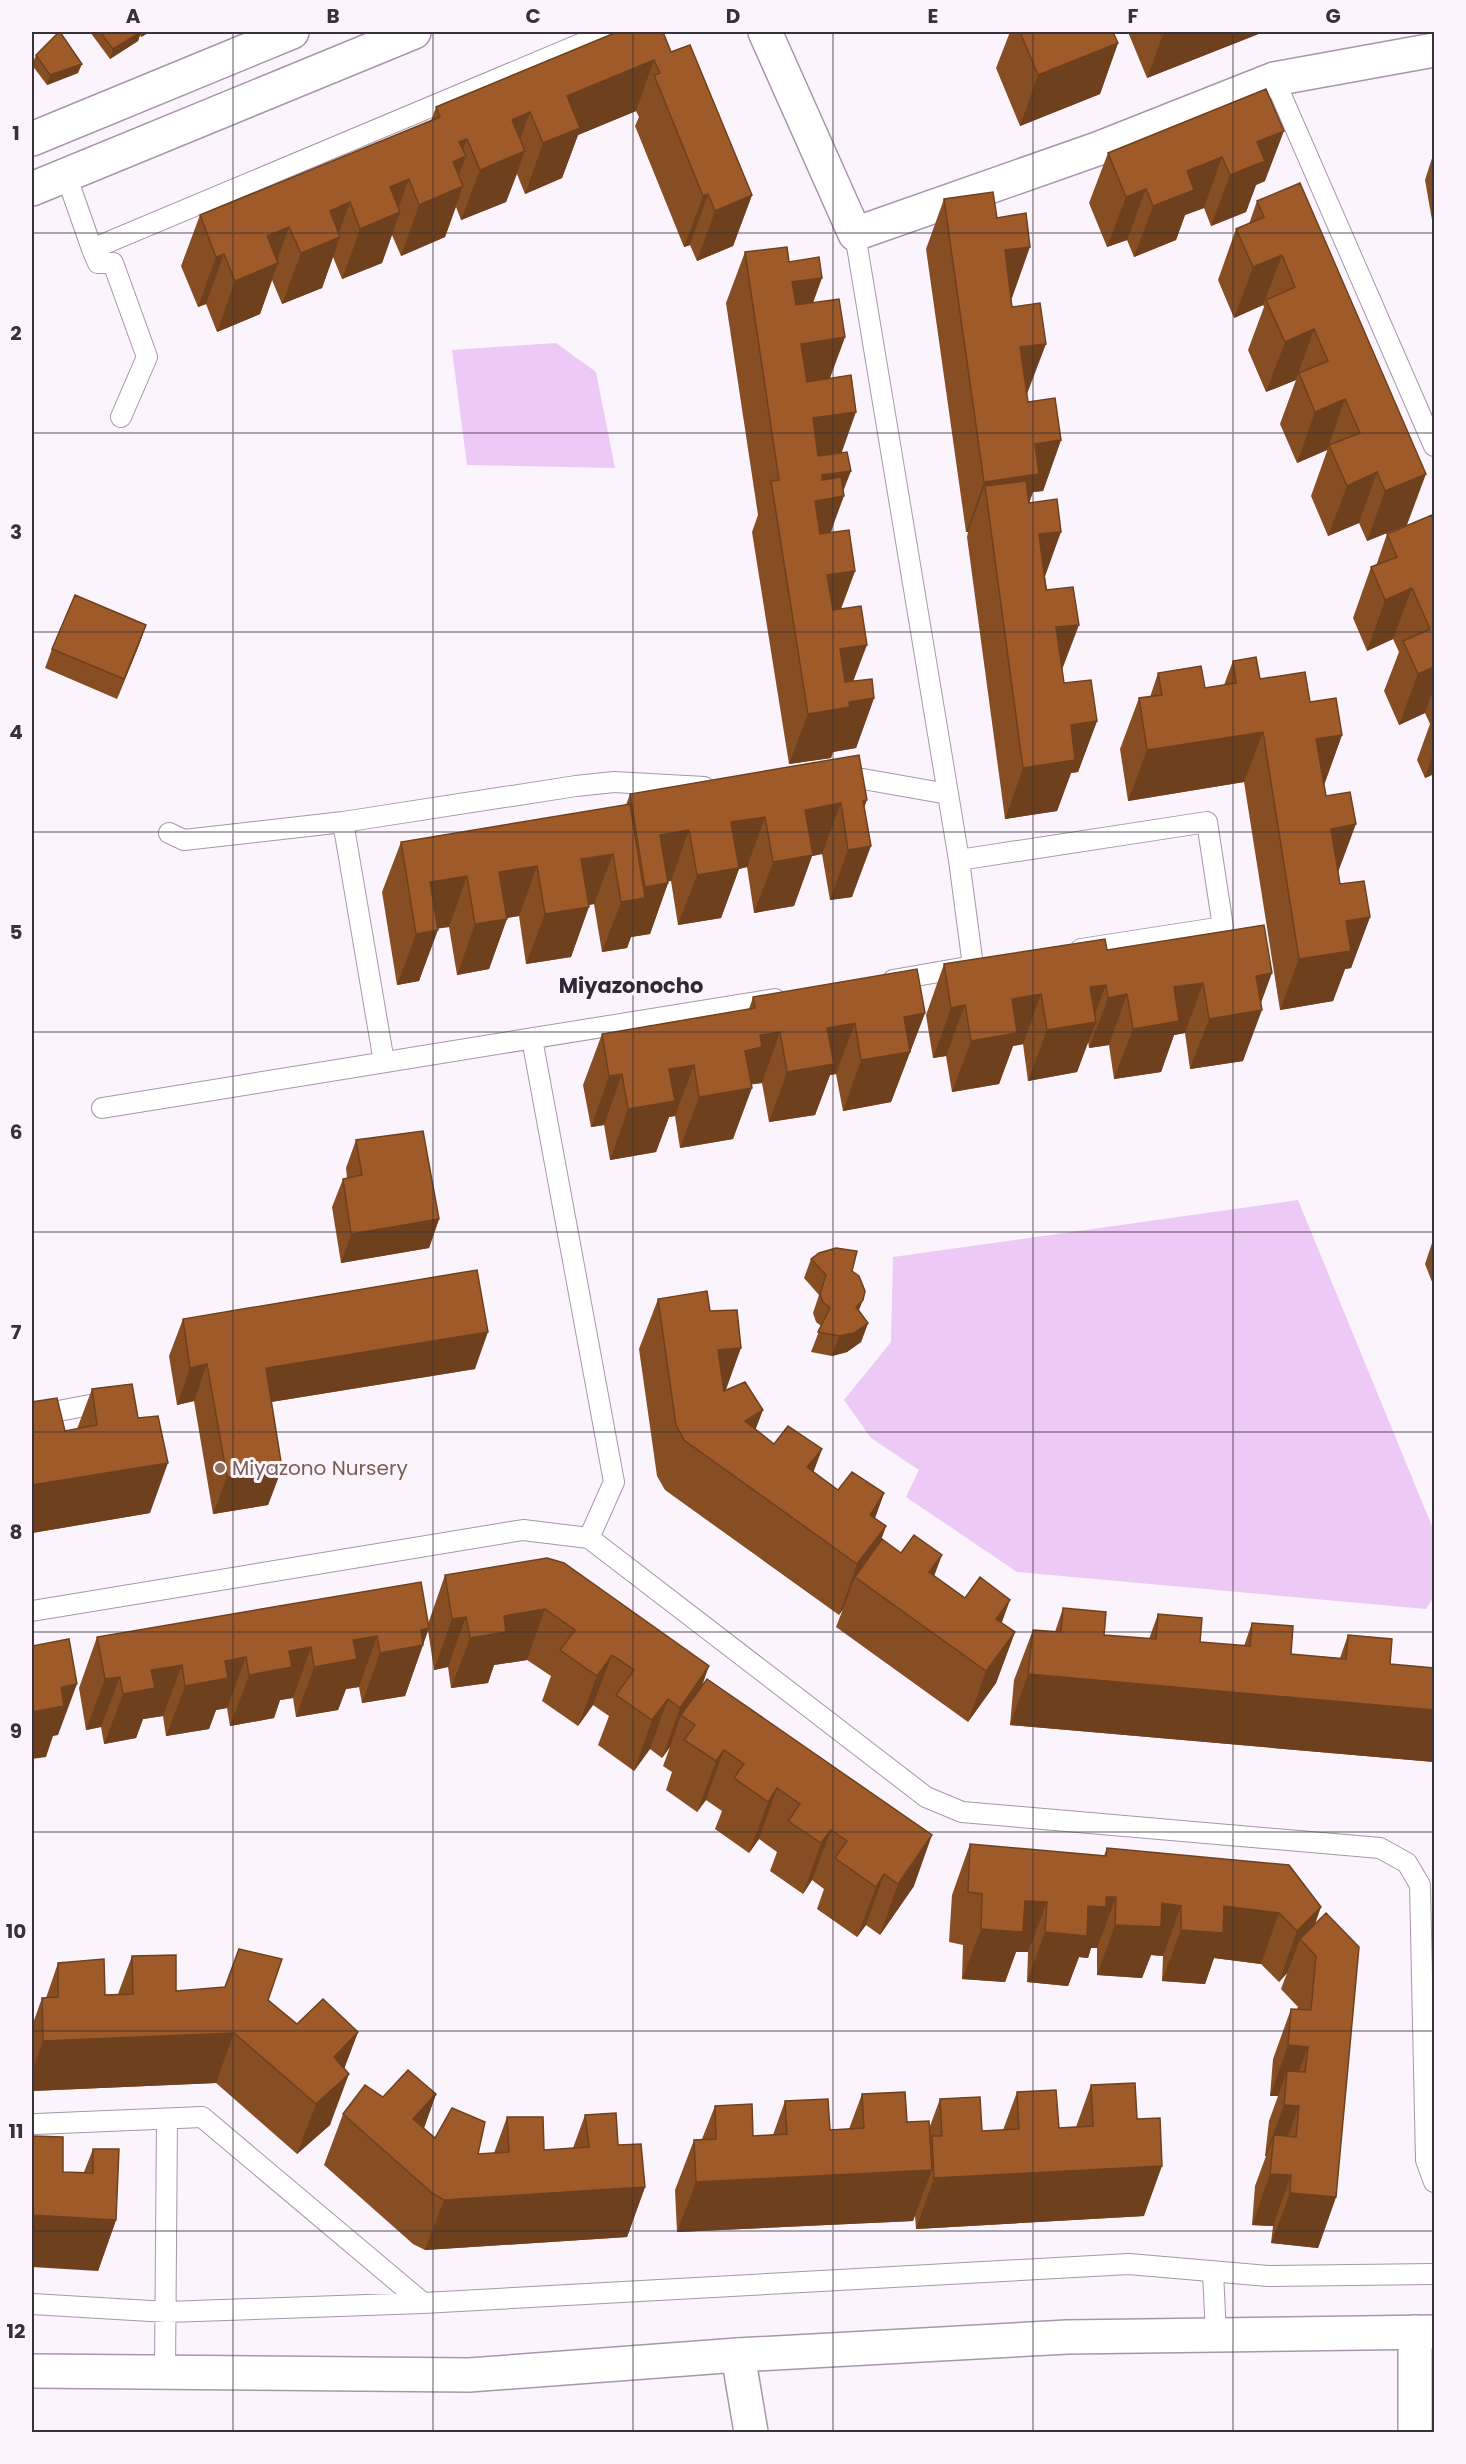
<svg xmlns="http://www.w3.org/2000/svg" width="1466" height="2464" font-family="Poppins,sans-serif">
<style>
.green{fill:#eccaf5}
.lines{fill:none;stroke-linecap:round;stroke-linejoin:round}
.service-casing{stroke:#a697aa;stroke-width:22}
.minor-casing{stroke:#a697aa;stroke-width:36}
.tertiary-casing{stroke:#a697aa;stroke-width:36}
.service{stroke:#fff;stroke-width:20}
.minor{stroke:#fff;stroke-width:33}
.tertiary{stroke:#fff;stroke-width:33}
.wall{fill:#884e23}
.shaded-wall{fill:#6f401d}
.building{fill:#9e5b29;stroke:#6f401d;stroke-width:1.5}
.grid{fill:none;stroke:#373139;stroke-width:1.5;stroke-opacity:0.55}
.education-dot{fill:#8d6e63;stroke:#fbf4fd;stroke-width:2}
.labels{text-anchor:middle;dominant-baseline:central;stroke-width:6;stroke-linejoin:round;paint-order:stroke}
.education-label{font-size:20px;fill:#785e54;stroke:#fbf4fd;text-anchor:start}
.neighbourhood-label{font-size:21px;font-weight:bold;fill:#332737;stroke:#fbf4fd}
.neatline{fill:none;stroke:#373139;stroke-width:2}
.grid-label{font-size:20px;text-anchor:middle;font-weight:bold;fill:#373139}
</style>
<rect width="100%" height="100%" fill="#fbf4fd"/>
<!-- green -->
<path class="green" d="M556,343l40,29 19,96 -148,-3 -15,-115z
M1298,1200l136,331v66l-8,12 -409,-37 -111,-75 13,-27 -48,-32 -27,-38 47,-58 2,-85z"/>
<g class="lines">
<!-- service casing -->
<g class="service-casing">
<path id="service" d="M1274,79l160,367
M66,175l26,74 517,-217
M855,234l104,626 14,106 -80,14
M92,249l6,14h15l34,94 -26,60
M838,781l25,-2 85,15
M343,822l41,240
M169,833l15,7 159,-18 233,-36 38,-4 90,5
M959,860l248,-38 16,105 -142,22
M532,1039l82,443 -25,56
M102,1108l673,-109
M32,1416l58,-11
M32,1611l491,-81 66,8 337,259 36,15 418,36 27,15 13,22 6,275 8,22
M36,2124l166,-7 221,186
M1213,2272l3,63
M32,2304l135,8 256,-9 706,-39 139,12 166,-2
M165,2372l2,-253"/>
</g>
<!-- minor casing -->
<g class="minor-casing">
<path id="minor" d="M765,32l90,202 242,-85 177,-70 160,-29
M738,2355l13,77
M1415,2432v-100"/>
</g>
<!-- tertiary casing -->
<g class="tertiary-casing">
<path id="tertiary" d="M32,139l260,-107
M32,189l382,-157
M32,2371l437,4 269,-20 329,-18 367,-5"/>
</g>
<!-- service -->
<use href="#service" class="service"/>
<!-- minor -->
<use href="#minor" class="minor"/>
<!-- tertiary -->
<use href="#tertiary" class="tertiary"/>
</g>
<!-- wall -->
<path class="wall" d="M90,32h60l-9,5 -1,-2 -2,6 -28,18z
M1010,32h103l5,11 -18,51 -80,32 -24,-58z
M1128,32h133v1l-114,45z
M671,52l81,143 -19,51 -36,15 -7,-16 -6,2 -49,-121 4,-9 -3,-6 -58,24 -16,43 -37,16 -8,-20 -11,28 -45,18 -5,-13 -11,30 -44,19 -9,-21 -10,28 -40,16 -9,-22 -11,31 -40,16 -10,-24 -12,34 -43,18 -11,-28 -8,3 -17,-41 19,-51 231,-94 5,-14z
M36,55l42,18 -31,12 -15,-20z
M1266,89l-1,92 -9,4 -10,27 -35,14 -7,-18 -19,7 -9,25 -42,17 -7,-17 -20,7 -18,-44 19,-50z
M1434,152v68h-2l-7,-40z
M944,199l53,19 15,80h-1l17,104 33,38 -18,51 -10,1 -4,10 16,75 19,106 33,38 -19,51 -7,1 -14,38 -52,8 -38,-282 1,-5h-2l-40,-283z
M1257,201l150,324 -40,16 -8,-18 -31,13 -17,-40 16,-45v-1l-30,13 -17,-39 16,-44 -30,12 -18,-42 16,-43 -1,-2 -29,13 -16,-38 18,-51 13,-5z
M745,252l44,10 24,41 32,34 -15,41 12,75 1,39 -12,41 24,38 -14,38 12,72 21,17 -18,50 -23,4 -2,6 -42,6 -37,-232 6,-17 -32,-212z
M1434,521v253l-9,4 -8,-18 13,-36 -5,-11 -26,12 -15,-34 15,-39 -6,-13 -26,12 -14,-33 18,-51 5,-1 11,-32z
M146,625l-7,20 -22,54 -72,-31 7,-19z
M1233,661l27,18 50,23 32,33 -18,50 16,99 30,33 -19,51 -6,1 -12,32 -53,9 -36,-228 -116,19 -8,-52 19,-51 11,-1 8,-24 47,15 19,-3z
M859,755l5,52 -12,90 -22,3 -8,-46 -10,2 -18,50 -40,7 -7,-46 -8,2 -18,49 -43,7 -7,-44h-3v2l-18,51 -19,3 -4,11 -25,4 -8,-48 -5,1 -18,52 -45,7 -7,-48 -12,2 -18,51 -32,6 -8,-48 -12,1 -18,53 -22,4 -15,-93 19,-50 225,-37 4,-11z
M1264,925l-3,79 -18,57 -53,8 -5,-36 -11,2 -13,37 -47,7 -5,-34 -20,3 -1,-7 -11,31 -49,9 -5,-37 -10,2 -14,38 -47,8 -6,-36 -13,2 -7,-43 18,-51 163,-14z
M753,997l172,16 -34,89 -48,9 -7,-37 -6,1 -15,40 -46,7 -7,-39 -11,1 -18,55 -53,9 -5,-32 -6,1 -13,35 -46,8 -6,-35 -13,2 -8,-42 19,-51 147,-25z
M356,1140l83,79 -10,29 -88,15 -9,-56 11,-28 4,-1 -1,-10z
M1434,1237v50l-9,-23z
M811,1259l41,12 7,39 9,13 -7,19 -14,10 -15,4 -21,-4 10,-26 -5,-4 -3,-9 6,-18 -15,-17z
M658,1299l52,12 16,79 30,40 18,14 48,5 -9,23 25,18 46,3 -9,25 11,8 -6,17 54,33 81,56 -19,51 -28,39 -132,-95 7,-18 -4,6 -174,-125 -8,-14 -18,-127z
M183,1319l292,50 -204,33 11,66 -14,37 -55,9 -19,-113 -17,4 -8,-49z
M92,1389l58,124 -118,20v-131l33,29 12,-2z
M547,1558l156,127 211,201 -34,49 -14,-10 -9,12 -40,-28 7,-20 -12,-9 -9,14 -33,-23 7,-19 -18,-13 -10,14 -34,-24 7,-18 -16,-11 -9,12 -31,-22 6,-18 -9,-6 7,-19 -8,11 -12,-9 -16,22 -36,-26 11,-29 -16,-11 -15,21 -36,-25 9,-25 -24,-16 -33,5 -6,18 -37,5 -3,-21 -14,3 -6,-40 -23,66 -43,7 -3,-16 -13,2 -8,21 -42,7 -3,-19 -13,2 -6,18 -44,8 -3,-18 -11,2 -7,19 -43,7 -3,-20 -20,3 -7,19 -32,6 -3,-17 -15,3 -7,-42 18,-51 331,-13 17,-49z
M1063,1608l41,27 45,4 9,-25 42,28 44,4 8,-23 39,31 49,4 8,-23 42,29 44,4v94l-424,-37 4,-45 19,-50 22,2z
M970,1844l134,12 3,-8 208,76 21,273 -18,51 -47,-5 2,-17 -21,-1 3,-39 11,-30h-1l4,-35 9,-25h-8l3,-37 18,-50h6l1,-2 -17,-18 6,-16 -8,9 -18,-18 -47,-6 -9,26 -43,-3 1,-25 -12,-1 -9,23 -45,-3v-27h-6l-3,10 -9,-1 -11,29 -41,-4 1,-30h-12l-11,30 -43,-3 1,-34 -14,-3 3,-47z
M132,1956l44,35 92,9 29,24 61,8 -14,37 -14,56 -33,29 -81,-71 -184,8v-65l10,-28h4l12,-35 47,32 13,-1z
M1091,2085l53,131 -228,13 -1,-14 -2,6 -236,11 -2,-42 19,-50 8,-1 13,-33 38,30 20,-1 12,-34 45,29 19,-1 13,-35 45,28 23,4 10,-27 42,32 21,-1 14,-38 42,36 17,-1z
M436,2094l-12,34 11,10 43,16 16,-1 13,-36 37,33 29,-2 12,-33 33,30 27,42 -18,50 -202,13 -12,-6 -89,-79 19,-51 40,-17z
M93,2149l23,71 -18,51 -35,-99h21z"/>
<!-- shaded-wall -->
<path class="shaded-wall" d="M141,32l-3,9 -28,18 3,-10z
M143,32h7l-9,5z
M1164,32h97v1l-114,45z
M1118,43l-18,51 -80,32 18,-51z
M654,60l-18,51 -58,24 -16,43 -37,16 18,-51 24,-47z
M82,64l-4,9 -31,12 3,-10z
M530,112l-16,44 11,-5 -19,51 -45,18 19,-50 32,-50z
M1284,131l-19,50 -9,4 -10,27 -35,14 19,-51 27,-33z
M467,139l-8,20 7,-3 -13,35 10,-5 -18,51 -44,19 18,-51 40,-63z
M1222,157l-18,51 -19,7 -9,25 -42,17 19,-51 34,-35z
M409,179l-13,35 4,-2 -18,51 -40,16 18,-50 30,-42z
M1146,189l-19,51 -20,7 19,-50z
M708,194l-18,51 -6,2 19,-51z
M752,195l-19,51 -36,15 18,-50z
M350,202l-13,36 3,-1 -18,51 -40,16 19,-51 29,-42z
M1434,212v8h-2z
M289,227l-13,37 2,-1 -18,51 -43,18 18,-51 32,-45z
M1030,247l-18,51 -26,3 19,-51z
M224,254l-18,50 -8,3 18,-50z
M1282,255l-19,50 -29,13 19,-51z
M822,278l-18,50 -30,5 18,-51z
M1314,329l-18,51 -30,12 19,-50z
M845,337l-19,51 -43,6 18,-50z
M1046,344l-19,50 -7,-47z
M1345,399l-18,51 -30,13 18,-51z
M856,412l-18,51 -44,6 19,-51z
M1061,440l-18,51 -10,1 -12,33 -36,-39 -17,46h-2l18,-50 51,-38z
M851,471l-10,26 3,-1 -19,51 -28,5 25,-77z
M1377,472l-18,51 -31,13 19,-50z
M1426,474l-19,51 -40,16 18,-50z
M1061,532l-18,50 -4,-48z
M855,571l-19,50 -27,5 18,-51z
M1412,588l-19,51 -26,12 18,-51z
M146,625l-7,20 -22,54 7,-20z
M1079,625l-19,50 -4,-48z
M867,645l-19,50 -26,4 18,-50z
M1434,667v21l-9,25 -26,12 19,-51z
M874,698l-18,50 -23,4 -2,6 -42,6 19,-50 41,-12z
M1097,721l-19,51 -7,1 -14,38 -52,8 18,-51 48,-43z
M1263,732l-19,50 -116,19 19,-51z
M1342,735l-18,50 -8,-46z
M1434,751v23l-9,4z
M867,800l-19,50 23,-4 -19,51 -22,3 18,-50 15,-49z
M841,803l-19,51 -10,2 -18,50 -40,7 19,-51 32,-52z
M765,817l-18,50 -8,2 -18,49 -43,7 19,-50 34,-53z
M1356,824l-19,51 -6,-46z
M689,830l-18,51 -26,4 15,-50z
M613,854l-19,50 -31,5 18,-50z
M537,866l-18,50 -38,6 18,-50z
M467,876l-18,51 -34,5 15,-50z
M668,883l-18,51 -19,3 -4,11 -25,4 19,-50 20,-4 4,-11z
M589,907l-18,50 -45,7 19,-50z
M1370,917l-19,51 -6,1 -12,32 -53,9 19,-51 47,-38z
M507,919l-18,50 -32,6 18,-51z
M438,930l-19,51 -22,4 19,-51z
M1272,973l-14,38 4,-1 -19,51 -53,8 19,-50 47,-43z
M1203,983l-18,50 -11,2 -13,37 -47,7 19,-50 41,-42z
M1106,985l-14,37h4l-19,50 -49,9 19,-51 43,-43z
M1041,994l-18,50 -10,2 -14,38 -47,8 19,-51 41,-42z
M1127,994l-18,51 -20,3 19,-50z
M965,1005l-19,51 -13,2 18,-50z
M925,1013l-34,89 -48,9 18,-51 43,-43z
M855,1023l-19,51 -6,1 -15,40 -46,7 18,-50 40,-44z
M780,1032l-18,51 -14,2 4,3 -19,51 -53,9 19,-51 61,-62z
M694,1065l-19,51 -6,1 -13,35 -46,8 18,-51 41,-40z
M622,1074l-18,51 -13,2 18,-51z
M439,1219l-10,29 -88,15 10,-29z
M863,1300l-8,20 1,-13z
M868,1323l-7,19 -14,10 -15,4 7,-20z
M488,1332l-13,37 -223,36 14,-37z
M741,1348l-18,50 -5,-48z
M207,1364l-13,37 -17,4 13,-37z
M763,1410l-19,50 -17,12 18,-51z
M822,1449l-19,51 -14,18 18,-51z
M168,1463l-18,50 -118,20v-48z
M282,1468l-14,37 -55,9 14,-37z
M884,1493l-18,50 4,-28z
M886,1526l-19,51h-12l-12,32 -4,6 18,-51z
M942,1555l-19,51 6,-34z
M1010,1600l-18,50 4,-31z
M545,1609l-18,51 -33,5 -6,18 -37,5 19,-50 34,-22z
M466,1617l-18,50 -14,3 18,-51z
M429,1628l-24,68 -43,7 18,-50 41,-23z
M1015,1632l-19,51 -28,39 18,-51z
M377,1636l-18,51 -13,2 -8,21 -42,7 18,-50 39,-27z
M311,1647l-18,51 -13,2 -6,18 -44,8 19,-51 40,-24z
M612,1655l-19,50 -15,21 19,-50z
M246,1657l-19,51 -11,2 -7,19 -43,7 19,-50 40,-25z
M182,1665l-19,51 -20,3 -7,19 -32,6 19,-50 28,-24z
M709,1666l-18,51 -10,-2 -11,32 -8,11 18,-50z
M1028,1674l406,36v52l-424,-37z
M120,1677l-19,50 -15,3 19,-51z
M77,1684l-19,51 -5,1 -7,21 -14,2v-47l29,-25z
M668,1699l-18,50 -16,22 18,-51z
M724,1750l-18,50 -9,12 19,-51z
M777,1788l-18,51 -10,14 19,-51z
M831,1830l-19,50 -9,14 18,-51z
M932,1835l-18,51 -34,49 18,-51z
M884,1874l-18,51 -9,12 19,-50z
M1106,1897h10l-19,51h-6l-3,10 -9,-1 -11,29 -41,-4 18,-50z
M1025,1901l22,1 -19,50h-12l-11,30 -43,-3 19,-50z
M1162,1903l19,3 -18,50 -12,-1 -9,23 -45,-3 18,-50z
M1224,1906l55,7 -18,51 -47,-6 -9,26 -43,-3 19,-51z
M1321,1907l-14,40 -7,-8 -13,34 -8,9 18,-51z
M358,2032l-19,50 10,-8 -19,51 -33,29 37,-97z
M234,2033l-18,50 -184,8v-18l11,-32z
M1288,2045l20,2 -19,51 -2,-27 -9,25h-8z
M436,2094l-18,51 -5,-26z
M1284,2105l15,1 -19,51 -6,-22 -8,21h-1z
M1162,2166l-18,50 -228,13 18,-51z
M932,2170l-19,51 -236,11 19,-50z
M1270,2174l21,1 -18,51 -21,-1z
M645,2187l-18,50 -202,13 19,-50z
M1290,2193l46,4 -18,51 -47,-5z
M32,2215l84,5 -18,51 -66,-4z"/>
<!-- building -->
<path class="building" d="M59,32h1l22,32 -32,11 -14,-20z
M100,32h41l-28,17z
M617,32h46l8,20 19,-7 62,150 -37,16 -7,-17 -5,2 -49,-121 6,-2 -6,-13 -87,36 13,32 -37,15 -13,-31 -18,8 13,31 -45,19 -13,-31 -8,3 7,14 -13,6 10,24 -44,19 -10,-26 -19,8 10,25 -40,17 -10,-27 -20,9 10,26 -39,16 -12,-26 -22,9 11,27 -43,18 -11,-27 -8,3 -16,-42 240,-98 -4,-10z
M1020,32h93l5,11 -80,32z
M1266,89l18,42 -27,11 8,19 -35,14 -8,-18 -35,14 7,19 -41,16 -7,-17 -20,8 -18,-44z
M1300,183l126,291 -41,17 -8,-19 -30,14 -18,-41 31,-12 -15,-34 -30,13 -16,-39 29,-12 -14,-32 -29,13 -19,-42 29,-13 -13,-32 -29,12 -17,-38 28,-12 -7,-16z
M993,192l4,26 29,-5 4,34 -25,3 7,57 28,-4 6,41 -26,3 8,55 27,-4 6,42 -26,4 4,30 -55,8 -40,-283z
M787,247l2,15 30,-5 3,21 -30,4 4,23 43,-6 6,38 -44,7 6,38 44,-7 5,37 -43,6 5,38 29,-4 4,19 -29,4v5l19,-3 3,19 -29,5 5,33 29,-4 6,41 -28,4 6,35 28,-4 6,39 -27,4 5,33 27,-3 2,19 -25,4 1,5 -42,7 -37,-233 8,-1 -34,-228z
M1026,481l3,22 28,-4 4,33 -22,2 7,56 27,-3 6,38 -23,2 8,56 27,-3 6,41 -26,4 4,35 -52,8 -38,-282z
M1432,515l2,6v146l-16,7 -15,-33 27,-12 -18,-41 -27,12 -14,-33 26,-10 -10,-23z
M75,595l71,30 -22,54 -72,-30z
M1256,657l4,22 45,-7 5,30 26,-4 6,37 -26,4 10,57 24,-4 6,32 -25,5 9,55 24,-3 6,36 -24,4 5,30 -52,8 -36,-227 -116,18 -8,-52 23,-3 -4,-22 43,-7 4,22 31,-5 -3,-22z
M859,755l8,45 -4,1 8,45 -23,4 -7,-47 -36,7 8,45 -40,7 -8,-45 -34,5 8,46 -42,7 -8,-45 -29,5 8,48 -23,4 -15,-93z
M630,804l15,94 -24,4 -8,-48 -32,5 8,48 -44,7 -8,-48 -38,6 8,47 -32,5 -8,-48 -37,6 8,48 -22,4 -15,-92z
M1264,925l8,48 -16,3 6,34 -53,9 -6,-36 -29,4 5,34 -46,8 -6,-35 -19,4 -2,-13 -16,2 6,35 -49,8 -6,-36 -29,5 5,34 -46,8 -6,-36 -14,3 -7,-44 161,-25 2,11z
M917,969l8,44 -21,4 6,35 -49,8 -6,-37 -28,5 7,36 -47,8 -7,-40 -20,3 2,12 -17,4 7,37 -53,9 -5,-32 -25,4 6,32 -47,8 -6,-35 -13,2 -7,-42 153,-26 -2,-11z
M423,1131l16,88 -88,15 -8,-55 19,-4 -6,-35z
M836,1248l21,3 -5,20 7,5 6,15 -2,9 -7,7 12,16 -14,10 -15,3 -21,-4 12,-24 -7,-6 -3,-8 6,-19 -15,-16 8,-6z
M477,1270l11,62 -222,36 16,100 -55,9 -20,-113 -17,4 -7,-49z
M707,1291l3,20 27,-1 4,38 -23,2 6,41 21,-9 18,28 -18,11 29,23 14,-18 34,23 -15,18 31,23 14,-18 32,21 -14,22 16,11 -29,38 -173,-124 -8,-15 -18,-126z
M132,1384l6,34 20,-2 10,47 -136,22v-83l25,-4 8,33 32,-6 -5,-36z
M914,1535l28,20 -13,17 36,26 15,-21 30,23 -14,19 19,13 -29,39 -131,-94 27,-38 19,14z
M547,1558l17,5 145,103 -29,42 -12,-9 -16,21 -36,-25 18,-25 -22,-15 -15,21 -37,-26 15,-20 -30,-21 -41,7 2,16 -36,6 -4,-21 -14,2 -7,-44z
M421,1582l8,46 -8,2 2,15 -43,8 -3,-17 -24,4 4,19 -43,8 -3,-20 -22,4 3,16 -43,8 -3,-18 -21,4 3,17 -43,8 -3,-21 -31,5 4,18 -32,6 -3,-17 -15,2 -8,-42z
M1063,1608l43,4 -2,23 52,4 2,-25 44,4 -2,24 50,4 2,-23 41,3 -2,28 55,5 2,-24 44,4 -2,25 44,4v42l-406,-36 5,-44 28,2z
M69,1639l8,45 -16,3 3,19 -32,6v-66z
M707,1679l225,156 -34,49 -14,-10 -8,13 -41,-29 12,-17 -16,-11 -10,13 -33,-22 12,-17 -23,-16 -9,14 -34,-24 10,-14 -20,-14 -8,11 -32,-21 11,-15 -14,-10z
M970,1844l136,12 1,-8 182,17 32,42 -24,24 -18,-18 -55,-7 -1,27 -42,-3v-24l-19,-3 -1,24 -46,-2 1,-28h-10v10l-18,-1 -1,30 -42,-4 2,-30 -22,-1 -2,31 -42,-3 1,-35 -14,-2z
M1326,1913l33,34 -23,250 -46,-4 1,-18 -21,-1 4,-39 22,2 3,-31 -15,-1 3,-34 18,1 3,-25 -20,-2 3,-36 20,1 5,-54 -16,-17z
M239,1949l43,10 -14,41 29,24 26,-25 35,33 -24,25 15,17 -33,30 -82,-71 -191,8 -1,-43 16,-1v-34l46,-4 1,36 28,-1 -1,-38 44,-1v36l49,-4z
M408,2070l28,24 -23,25 22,19 17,-30 33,14 -7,32 31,-2 -2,-35h36l1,33 45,-3 -4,-32 31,-2 2,32 23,-1 4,43 -201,13 -12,-7 -89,-79 22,-29 18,12z
M1135,2083l2,36 23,-1 2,48 -228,12 -2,-42h10l-2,-37 40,-2 2,34 37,-2 -2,-37 39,-2 3,38 34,-2 -2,-41z
M905,2092l2,30 22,-1 3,49 -236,12 -2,-42 22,-1 -1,-33 37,-2 1,32 34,-2 -2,-33 43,-2 2,31 34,-2 -2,-34z
M32,2136l31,1v35l30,1v-24h26l-3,71 -84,-5z"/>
<!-- grid -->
<path class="grid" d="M233,32v2400M433,32v2400M633,32v2400M833,32v2400M1033,32v2400M1233,32v2400M32,233h1402M32,433h1402M32,632h1402M32,832h1402M32,1032h1402M32,1232h1402M32,1432h1402M32,1632h1402M32,1832h1402M32,2031h1402M32,2231h1402"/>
<!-- markers -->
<circle class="education-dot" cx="220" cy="1468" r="6"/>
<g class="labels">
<!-- education labels -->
<g class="education-label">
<text x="232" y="1468">Miyazono Nursery</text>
</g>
<!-- neighbourhood labels -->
<g class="neighbourhood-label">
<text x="631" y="985">Miyazonocho</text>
</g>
</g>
<!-- border -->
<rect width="1466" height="2464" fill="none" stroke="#fbf4fd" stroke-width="66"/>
<rect x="33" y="33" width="1400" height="2398" class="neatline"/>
<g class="grid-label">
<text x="133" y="23">A</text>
<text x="333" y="23">B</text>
<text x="533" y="23">C</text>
<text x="733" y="23">D</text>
<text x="933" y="23">E</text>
<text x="1133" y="23">F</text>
<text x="1333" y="23">G</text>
<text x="16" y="140">1</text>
<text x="16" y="340">2</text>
<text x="16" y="539">3</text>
<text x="16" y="739">4</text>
<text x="16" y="939">5</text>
<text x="16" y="1139">6</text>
<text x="16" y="1339">7</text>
<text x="16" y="1539">8</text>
<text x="16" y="1738">9</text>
<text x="16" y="1938">10</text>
<text x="16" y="2138">11</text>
<text x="16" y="2338">12</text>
</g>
</svg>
